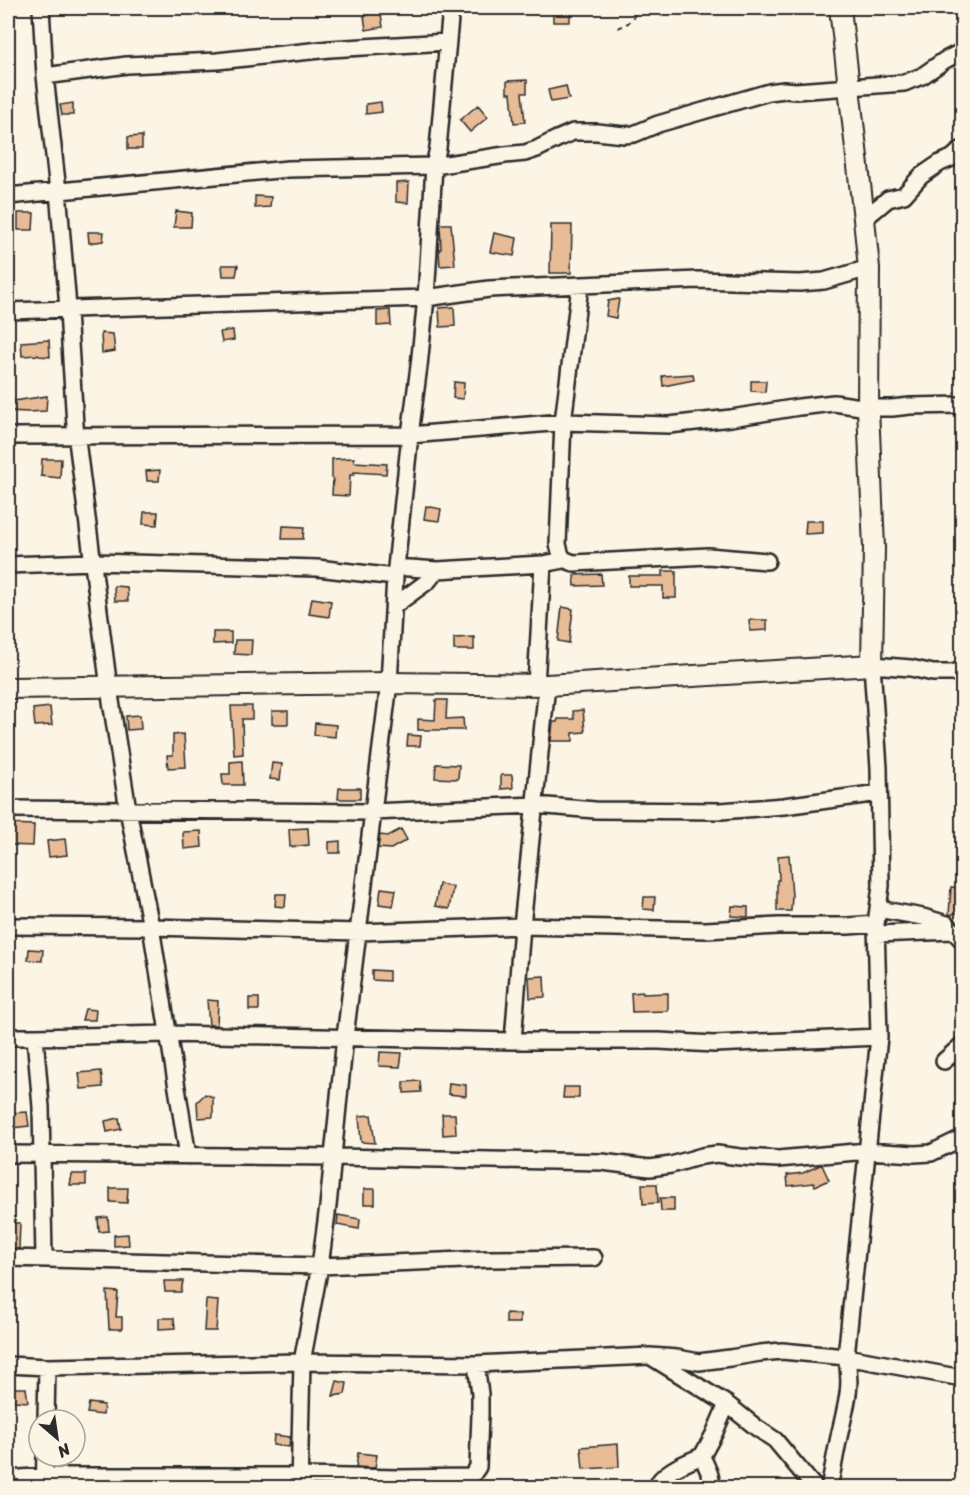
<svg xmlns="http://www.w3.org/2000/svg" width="970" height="1495" font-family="Sriracha,sans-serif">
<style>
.building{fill:#e8bc97;stroke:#2b2b2b;stroke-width:1.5}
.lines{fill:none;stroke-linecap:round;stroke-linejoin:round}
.minor-casing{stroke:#2b2b2b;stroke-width:20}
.tertiary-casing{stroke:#2b2b2b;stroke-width:24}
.path{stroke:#2b2b2b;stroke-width:2;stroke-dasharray:4.5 4.5;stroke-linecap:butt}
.minor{stroke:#fcf5e5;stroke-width:15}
.tertiary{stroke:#fcf5e5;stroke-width:20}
</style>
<rect width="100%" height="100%" fill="#fcf5e5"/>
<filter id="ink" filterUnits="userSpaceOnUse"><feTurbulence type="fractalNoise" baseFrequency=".0167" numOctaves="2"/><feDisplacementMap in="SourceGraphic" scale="12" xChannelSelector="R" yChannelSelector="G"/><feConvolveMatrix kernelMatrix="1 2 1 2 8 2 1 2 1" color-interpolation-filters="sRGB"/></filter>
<g filter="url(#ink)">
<!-- building -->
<path class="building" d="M369,8h11l3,19 -17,3 -2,-14 5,-1z
M553,8h17v14h-17z
M527,80v13h-5l3,29 -11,1 -3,-30h-4v-12z
M566,86l3,13 -18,3 -3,-12z
M381,102l1,10 -16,2v-10z
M73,103v12h-11l-2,-10z
M478,105l10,12 -18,15 -10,-12z
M142,136v13h-14v-12z
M409,182l-1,21 -12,-1v-19z
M255,196l16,1 -1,10 -15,1z
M176,211l16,2 -1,14h-17z
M18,213h16l-1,17h-15z
M440,224h11l4,41 -15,1 -1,-15v-2h2z
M551,225h21l-1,48h-21z
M88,232h16l-1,9 -14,2z
M494,233l23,5 -3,18 -24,-4z
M222,265h16l-2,11h-13z
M619,299l-3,19 -10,-2 2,-15z
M454,307l1,19 -15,1 -1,-19z
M390,310l1,15 -14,1v-15z
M233,330l1,10 -12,2 -2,-10z
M101,333l12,1 2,17 -13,2z
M49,340l1,17 -11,-1 -1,-1 -16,1 -1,-14z
M693,374l1,6 -31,6 -1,-10z
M751,381h15l-1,11 -14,-1z
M454,382l10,1 -1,16 -10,-1z
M47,396l-1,15 -18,1 -20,-1v-9z
M354,458v4l33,2 -1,10 -32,-2v3h-4l-1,21 -17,-1 1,-17h-1v-19z
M42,459h19l-1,19 -19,-2z
M160,470l-1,11h-12l-1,-10z
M426,506l15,3 -2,12 -15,-2z
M144,512h14l-1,13 -14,-1z
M806,521h17v12l-18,1z
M283,526l21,1 -1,12h-21z
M663,571h13v27h-13v-12h-34v-10h34z
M601,574l1,11 -27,1 -1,-11z
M114,586l13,1 1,14h-13z
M312,598l19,3 -2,16 -20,-3z
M562,607l11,2 -4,34 -11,-2z
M749,620h18v10l-17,1z
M213,632h18v11l-18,1z
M474,637v13h-20v-12z
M235,640h17l-1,15 -17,-1z
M436,700h11l-1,19 17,-1 1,12h-46v-11l17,1z
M231,706h21v13h-10l1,35 -9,1z
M50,707l2,18 -17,1 -2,-17z
M583,710l2,22 -12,1v8h-22l2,-19h4l1,-3h16l-1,-8z
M272,711h16v13h-16z
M140,715l1,14 -14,1 -1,-14z
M315,723l21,2 -1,12 -21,-2z
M184,734l2,33 -18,1 -1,-13h6v-20z
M408,735l13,1 -1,10h-13z
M242,761l1,24h-20l-1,-11h8v-12z
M272,763l10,1 -2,16 -10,-1z
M436,764l23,1 -1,14 -23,-1z
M501,775h11l1,13 -12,1z
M339,788h21v11h-22z
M8,824l26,1 -1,21 -25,-1z
M308,828l1,17 -19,2 -1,-18z
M401,829l6,11 -16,9 -13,-1 2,-13 8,1z
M201,831l1,16 -18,2 -1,-17z
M65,839l2,16 -18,2 -2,-16z
M340,841v12h-11v-11z
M789,855l3,41 -1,15h-14v-31h2l-1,-24z
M439,884l14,3 -4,22 -14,-3z
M951,887l10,1 -2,24 -9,3h-1z
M381,888l15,2 -3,16 -14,-2z
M276,894h10l-1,13 -10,-1z
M644,897h11l-1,13 -11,-1z
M732,906l16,1v10l-17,-1z
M29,949l14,1 -1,11 -14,-1z
M372,970l17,1v10l-17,-1z
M544,976l1,21 -15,1 -1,-21z
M643,992v2l25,-1v18l-36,1 -1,-19z
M249,998h10v12h-10z
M207,1000l11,1 -1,24h-8z
M85,1009l11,1 -1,10h-13z
M380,1052l22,1 -2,14 -21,-1z
M101,1071l2,16 -22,2 -2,-16z
M420,1081l1,11 -17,1v-11z
M449,1083l17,2v11l-18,-2z
M564,1087h15v11h-16z
M205,1094l8,3v20l-15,1 -1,-16z
M27,1112l2,14 -17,2 -2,-15z
M442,1114h13l1,20 -13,1z
M371,1115l4,28 -14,-1 -2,-26z
M119,1118l2,11 -14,3 -2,-11z
M820,1165h2l7,15 -14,6 -1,-3 -26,3 -1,-11 16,-2z
M72,1174h14v11h-16z
M642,1184h15l1,19 -15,1z
M110,1188h18l-1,15 -17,-1z
M364,1189h11v15h-11z
M660,1198h14v13h-13z
M338,1215l22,4 -1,10 -22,-4z
M108,1217l1,14 -10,1 -1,-14z
M8,1223h12l-1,26 -11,-1z
M128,1234l1,11 -15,1v-11z
M164,1281h19l-2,11h-16z
M107,1291l11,1 -2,25h6v12h-13z
M206,1300l12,1 -2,30h-12z
M506,1313l14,1v9h-14z
M159,1318h15l1,10 -16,1z
M337,1381l10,2 -2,11 -12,2z
M12,1388h14l2,14 -14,-1z
M89,1403l15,2 -1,10 -16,-2z
M274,1435l16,2 -1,10 -16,-2z
M618,1444l1,23 -36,2 -2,-22z
M358,1453l19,2 -2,13 -19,-1z"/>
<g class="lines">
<!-- minor casing -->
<g class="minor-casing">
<path id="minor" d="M41,8l4,68 13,115 9,104 8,130 34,263 19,122 23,117 37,229
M45,76l82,-11 90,-4 113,-12 117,-7
M8,196l280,-27 146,-3 71,-11 20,-2 12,-4 20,-10 16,-7h24l27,3 10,-1 24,-10 111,-32 15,-2 12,1 108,-8 18,-7 23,-16 12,-6 5,-1
M864,219l24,-20 16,-4 17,-19 19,-13 12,-5 10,-9
M580,286l-17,136 -5,122c3,13 3,15 16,19l134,-7 59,5
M8,311l418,-13 63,-9 209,-9 102,3 24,-2 45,-13
M8,436l402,-1 153,-13 106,3 62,-7 68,-11 35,-4 34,5h24l18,-2 52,-1
M8,565l85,-3 224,6 78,9
M396,567l41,3 106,-6 21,-4
M394,606l34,-25 9,-11
M536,685l7,-121
M8,809l364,3 163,-7 60,5 126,1 63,-5 95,-13
M878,909l45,8 24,7 15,16
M8,926l143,1 208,5 163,-6 184,4 72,-4h70l28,-2
M876,934l78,-3
M8,1037h27l133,-3 345,7h146l55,3 165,-7
M35,1037l6,70 3,151
M513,1041l9,-115 25,-241
M944,1061l18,-16
M8,1154l326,3 268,5 48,6 21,-3 31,-9 15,-2 23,3 38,2 89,-8 48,3 16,-1 31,-15
M8,1258l312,8 168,-7 106,-1
M653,1358l74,46 30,24 18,12 40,48
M8,1365l39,2 255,-5 174,2 174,-8 27,2 22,4 31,-4 30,-5 22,-2 64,6 116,21
M46,1420l1,-53
M8,1479l37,-3h254l100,2 72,-1 7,-10 2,-52v-21l-4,-30
M44,1488l1,-32
M299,1488l3,-126 18,-96 8,-60 17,-169 44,-354 6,-106 15,-142 9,-69 7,-68 8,-132 4,-18 13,-140
M656,1488c4,-16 32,-26 46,-32
M711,1488c2,-12 -5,-21 -9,-32l12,-22 13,-30
M829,1488c4,-19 7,-38 11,-56 6,-26 13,-48 6,-75l33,-320 -3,-113 5,-38 -2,-118 -7,-103 39,3 22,5h19l10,-3"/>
</g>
<!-- tertiary casing -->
<g class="tertiary-casing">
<path id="tertiary" d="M8,688l381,-5 158,2 325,-20 2,-117 -6,-140 1,-140 -5,-49 -24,-211"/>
</g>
<!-- path -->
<path class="path" d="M618,28l10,-5 13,-15"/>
<!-- minor -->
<use href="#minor" class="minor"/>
<!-- tertiary -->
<use href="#tertiary" class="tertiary"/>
</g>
</g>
<!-- margin -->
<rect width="970" height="1495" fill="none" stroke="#fcf5e5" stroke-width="30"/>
<rect x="15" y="15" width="940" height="1465" fill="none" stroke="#2b2b2b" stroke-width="2" filter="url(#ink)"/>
<!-- north arrow -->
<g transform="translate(57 1438) rotate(151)"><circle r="28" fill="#fcf5e5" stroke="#a8a49b" stroke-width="1.5"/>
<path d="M0-4.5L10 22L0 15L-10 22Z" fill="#2b2b2b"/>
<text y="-9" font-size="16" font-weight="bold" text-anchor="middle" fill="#2b2b2b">N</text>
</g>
</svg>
